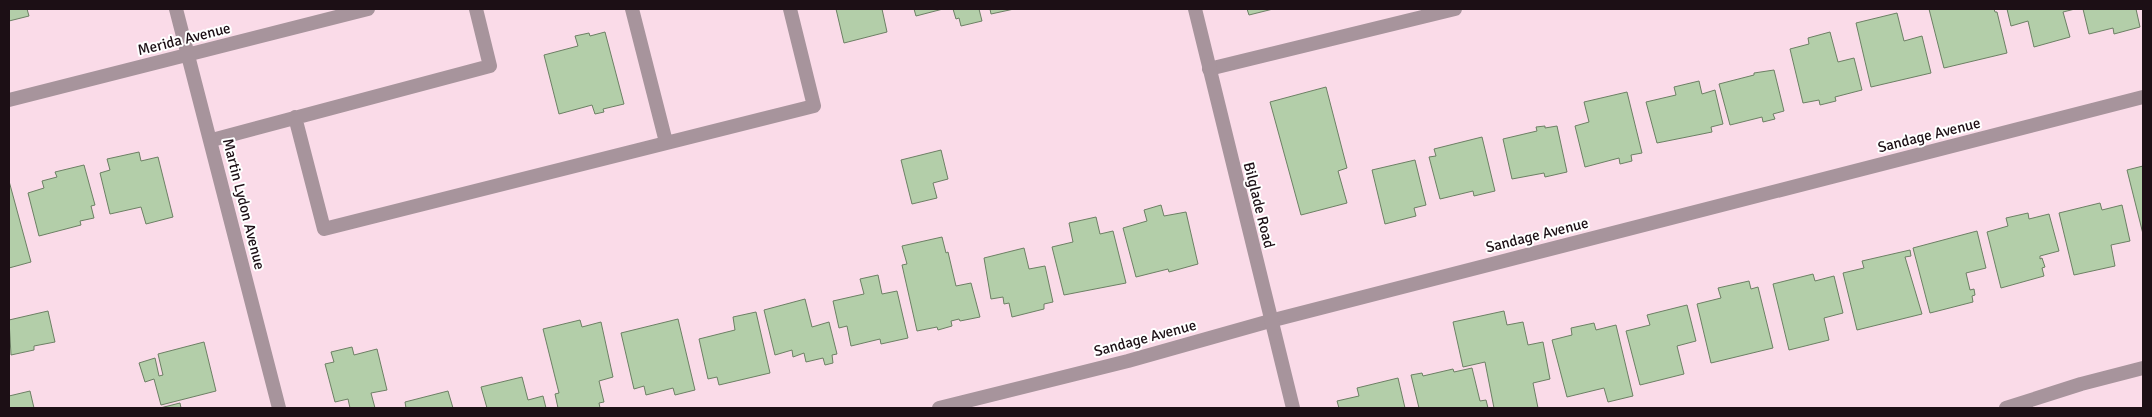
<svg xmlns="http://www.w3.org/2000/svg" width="2152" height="417" font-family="Signika,sans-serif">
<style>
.building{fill:#b3cea9;stroke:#6c8064}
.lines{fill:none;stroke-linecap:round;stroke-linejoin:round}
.service{stroke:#a7949c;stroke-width:14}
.minor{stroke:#a7949c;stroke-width:14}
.tertiary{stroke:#a7949c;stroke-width:14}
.labels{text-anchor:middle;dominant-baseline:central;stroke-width:4;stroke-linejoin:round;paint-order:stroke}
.street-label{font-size:15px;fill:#1c0f15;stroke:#fff}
</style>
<rect width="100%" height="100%" fill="#fadbe8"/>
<!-- building -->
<path class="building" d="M9,9h18l2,7 -20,5z
M836,9h48h-2l5,23 -43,11z
M914,9h29l-27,7z
M953,9h26l3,12 -21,5 -2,-8 -3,1z
M990,9h24l-23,5z
M1247,9h26l-24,6z
M1929,9h65l1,3h2l10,41 -63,15z
M2007,9h68l-12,3 7,25 -36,10 -6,-26 -17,5z
M2083,9h53l4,18 -26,7 -1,-6 -24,6z
M1897,13l7,28 18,-5 9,37 -60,14 -15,-64z
M605,32l19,72 -21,5 1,3 -9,2 -3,-9 -33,9 -15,-59 34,-9 -3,-10 14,-3 1,3z
M1830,32l8,30 16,-4 8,32 -27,7 1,4 -16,4 -1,-5 -16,3 -13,-54 19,-5 -1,-6z
M1774,70l10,41 -11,3 2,5 -12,3 -1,-5 -32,8 -11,-41 35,-9v-2z
M1699,81l3,13 13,-4 8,34 -12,3 1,5 -55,11 -11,-41 30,-7 -2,-8z
M1326,87l21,81 -9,3 9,32 -46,12 -31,-113z
M1627,92l15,61 -11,2 1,6 -12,3 -1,-6 -34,9 -10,-41 14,-4 -5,-20z
M1545,126v2l12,-2 10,46 -22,5 -1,-4 -32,6 -9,-40 34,-8 -1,-4z
M1482,137l13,54 -21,5 -1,-5 -33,8 -11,-42 7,-1 -2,-7z
M941,150l7,29 -15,4 4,15 -25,6 -11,-44z
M139,152l2,9 17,-4 15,60 -27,7 -5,-17 -31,7 -10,-41 10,-3 -3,-11z
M1415,160l11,45 -12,3 2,8 -31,8 -13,-54z
M84,165l11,40 -4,1 3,12 -14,3 1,4 -42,11 -11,-43 16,-5 -2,-7 15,-4 -2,-5z
M2143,166v68l-16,-64z
M9,181l22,81 -22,6z
M2100,203l2,7 20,-5 8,36 -19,4 4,21 -41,9 -15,-62z
M1161,205l3,11 22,-4 12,52 -29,8 -1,-3 -32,8 -13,-49 24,-7 -3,-11z
M2028,213l1,6 20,-5 10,37 -19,5v3l2,-1 3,9 -3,1 2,8 -43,12 -14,-56 21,-6 -2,-8z
M1096,217l4,17 13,-3 13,52 -62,12 -12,-48 21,-5 -4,-19z
M1977,231l9,37 -20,5 4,17 4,-1 1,6 -3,1 1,6 -43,11 -17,-65z
M942,237l4,16 2,-1 8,34 15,-3 9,34 -20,4 -1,-2 -8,2 1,5 -14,4 -1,-3 -20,4 -15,-66 5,-1 -5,-18z
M1024,248l5,21 16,-3 8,36 -9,2v5l-32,8 -3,-14 -5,1 -1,-7 -12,2 -7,-41z
M1910,250l1,6 -6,1 17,57 -65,16 -14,-57 21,-5 -2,-7z
M1813,274l2,7 19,-5 9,37 -19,5 5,22 -40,10 -16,-66z
M878,275l4,19 15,-3 11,47 -27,6 -1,-5 -29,7 -4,-20 -8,2 -6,-27 31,-7 -4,-15z
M1749,281l2,8 7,-2 15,61 -62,15 -14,-59 24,-6 -3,-10z
M805,299l7,28 17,-5 8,32 -5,1 1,8 -8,2 -2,-7 -17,4 -2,-9 -11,4 -1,-7 -17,5 -11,-45z
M1687,305l9,36 -19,5 7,28 -44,11 -14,-54 24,-6 -3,-10z
M48,311l7,31 -21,4v4l-23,5 -2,-35z
M1504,311l3,14 16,-3 5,23 15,-3 7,37 -17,4 5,25h-44l-9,-46 -22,5 -10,-45z
M756,312l14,61 -51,12 -2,-8 -9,2 -9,-40 36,-9 -2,-13z
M678,319l17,71 -20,5 -2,-7 -27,7 -2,-9 -10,3 -13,-56z
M580,320l2,7 19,-5 12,55 -14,4 5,21 -5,1 1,5h-42l-3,-14 4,-1 -16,-64z
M1594,323l2,7 20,-5 17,71 -25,6 -4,-14 -37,9 -15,-57 20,-5 -1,-7z
M204,342l12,49 -55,14 -7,-26 -9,3 -6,-19 16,-5 4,18 4,-1 -5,-21z
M352,347l2,8 23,-6 10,41 -16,3 4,15h-25l-2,-9 -13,3 -10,-38 9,-2 -3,-10z
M1472,368l8,33 6,-1 2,8h-69l-8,-33 11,-2 1,3 30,-7 1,3z
M522,377l6,23 15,-4 3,12h-59l-6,-21z
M1398,378l7,30h-66l-2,-7 22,-5 -2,-8z
M30,391l4,17h-25v-12z
M448,391l5,17h-47l-1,-6z
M180,403l1,5h-21z"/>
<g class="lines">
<!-- service -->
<path class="service" d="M632,9l34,133
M1209,69l246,-60
M295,117l29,112 490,-123 -24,-97
M212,140l278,-74 -14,-57
M2006,408l75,-24 62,-16"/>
<!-- minor -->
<path class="minor" d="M176,9l103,399
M9,100l359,-91
M939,408l189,-47 142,-40 873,-224"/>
<!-- tertiary -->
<path class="tertiary" d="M1195,9l98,399"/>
</g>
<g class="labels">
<!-- street labels -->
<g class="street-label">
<text transform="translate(184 39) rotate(-14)">Merida Avenue</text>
<text transform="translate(1929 135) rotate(-14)">Sandage Avenue</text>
<text transform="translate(244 204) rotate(76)">Martin Lydon Avenue</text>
<text transform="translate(1259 205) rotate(76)">Bilglade Road</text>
<text transform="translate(1537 235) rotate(-14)">Sandage Avenue</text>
<text transform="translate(1145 338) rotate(-15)">Sandage Avenue</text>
</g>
</g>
<!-- border -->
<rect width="2152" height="417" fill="none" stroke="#1c0f15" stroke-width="20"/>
</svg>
